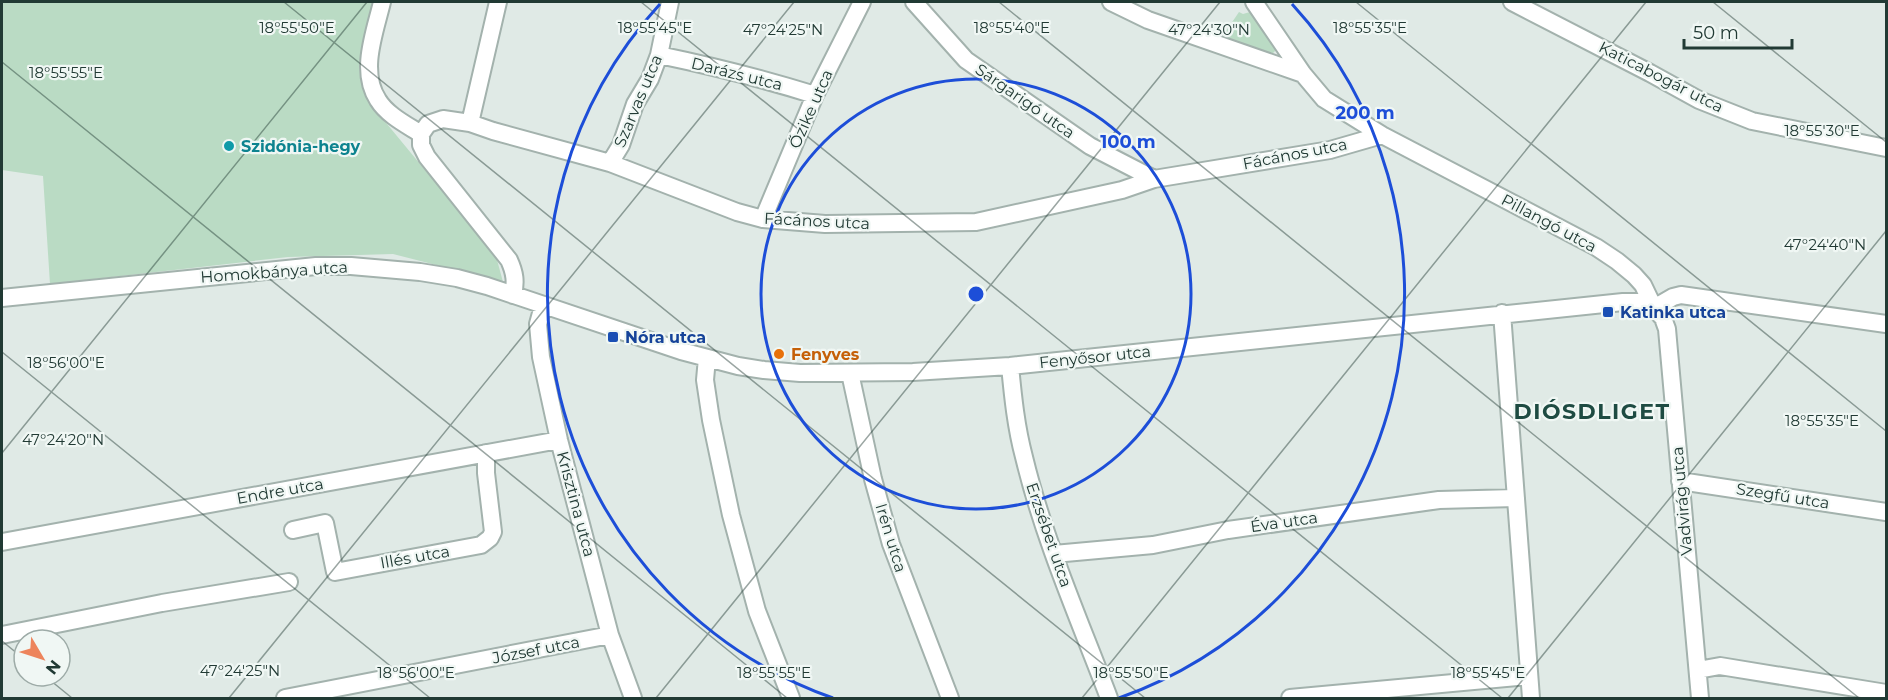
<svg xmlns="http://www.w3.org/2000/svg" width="1888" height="700" font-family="Montserrat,sans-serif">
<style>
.green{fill:#badbc4}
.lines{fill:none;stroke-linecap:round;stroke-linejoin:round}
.minor-casing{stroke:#a3b2ad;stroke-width:20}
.minor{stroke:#fff;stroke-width:16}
.ticks{fill:none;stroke:#213a34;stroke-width:1.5;stroke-opacity:0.45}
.ring{fill:none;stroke:#1d4ed8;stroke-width:3}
.culture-dot{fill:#0f9aa8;stroke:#f0f7f4;stroke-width:2}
.transit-dot{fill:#1a4fb4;stroke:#f0f7f4;stroke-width:2}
.food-dot{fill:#e8710a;stroke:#f0f7f4;stroke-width:2}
.labels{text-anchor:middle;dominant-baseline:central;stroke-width:4.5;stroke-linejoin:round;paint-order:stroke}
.street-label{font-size:16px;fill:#213a34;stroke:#f0f7f4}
.culture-label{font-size:16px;font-weight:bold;fill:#0d838f;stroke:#f0f7f4;text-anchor:start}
.transit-label{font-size:16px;font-weight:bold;fill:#164399;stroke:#f0f7f4;text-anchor:start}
.food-label{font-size:16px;font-weight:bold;fill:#c56008;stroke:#f0f7f4;text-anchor:start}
.district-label{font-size:22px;font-weight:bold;letter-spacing:1.5px;fill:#1e4b42;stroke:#f0f7f4}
.ticks-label{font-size:15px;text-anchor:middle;fill:#213a34;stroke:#f0f7f4;stroke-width:4.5;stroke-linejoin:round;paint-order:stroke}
.centre{fill:#1d4ed8;stroke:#f0f7f4;stroke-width:3}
.ring-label{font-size:18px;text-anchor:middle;font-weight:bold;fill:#1d4ed8;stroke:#f0f7f4;stroke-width:4.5;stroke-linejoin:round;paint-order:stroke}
</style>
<rect width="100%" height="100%" fill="#e0eae6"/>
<!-- green -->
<path class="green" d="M2,2h373l-2,105 123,149 7,26 -110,-28 -105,3 -238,27 -7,-108 -41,-6z
M1239,12l4,2 7,-2 27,37 -7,7 -48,-19z"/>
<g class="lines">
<!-- minor casing -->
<g class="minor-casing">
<path id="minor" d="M382,2c-7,30 -23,69 -4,98 9,15 29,25 43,34
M914,2l52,58 124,86 64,33
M1111,2l37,18 155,54
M1254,2l49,72 21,25 58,36 214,112 21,14 17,14 9,10 11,23 9,10 4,11 33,369
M1512,2l138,71 49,27 53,21 134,27
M659,55c53,11 105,24 156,40
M470,123l28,-121
M610,163l11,-18 14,-41 15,-25 9,-24 11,-53
M763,219l52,-124 47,-93
M513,295c3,-13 2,-22 -4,-35l-82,-103 -6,-12v-11l7,-10 15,-5 27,4 23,8 117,32 127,49 26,7 62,5 151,-2 146,-32 32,-11 176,-29 52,-15
M2,298l314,-32h35l69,6 37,6 30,8 194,65 57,15 26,4 36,3 113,-1 97,-6 613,-64h18l13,6
M543,306l-5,18 3,33 18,83 51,195 23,63
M1654,308l19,-11 8,-2 205,29
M1502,313l29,385
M707,358l-2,22 6,40 20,95 26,96 34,87
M1010,366c3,31 6,61 14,91 20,83 55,162 85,241
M850,373l23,106 18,65 59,154
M1680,481l206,31
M293,530l32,-7 10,49 146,-27 9,-7 3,-6 -7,-59v-20
M2,542l557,-102
M1054,554l99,-9 75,-15 211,-30 77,-2
M2,635l160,-32 127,-21
M1698,670l22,-4 166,27
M285,698l325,-63
M1290,698l238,-22"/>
</g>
<!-- minor -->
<use href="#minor" class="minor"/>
</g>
<!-- ticks -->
<path class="ticks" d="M284,2l861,696M641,2l861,696M999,2l860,696M1356,2l530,429M1713,2l173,140M2,62l785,636M2,352l428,346M2,453l365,-451M2,641l22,18M45,676l27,22M229,698l565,-696M656,698l564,-696M1082,698l564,-696M1508,698l378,-467"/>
<!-- distance rings -->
<g class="ring">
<circle cx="976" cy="294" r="215"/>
<path d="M833 698A429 429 0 0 1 660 4M1292 4A429 429 0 0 1 1119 698"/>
</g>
<!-- markers -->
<circle class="culture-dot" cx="229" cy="146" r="6"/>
<g class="transit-dot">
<rect x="1602" y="306" width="12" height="12" rx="3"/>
<rect x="607" y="331" width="12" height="12" rx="3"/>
</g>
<circle class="food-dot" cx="779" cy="354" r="6"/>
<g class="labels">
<!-- street labels -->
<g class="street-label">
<text transform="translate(737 74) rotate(14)">Darázs utca</text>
<text transform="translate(1661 77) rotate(27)">Katicabogár utca</text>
<text transform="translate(638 101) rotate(-67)">Szarvas utca</text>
<text transform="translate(1025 101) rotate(35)">Sárgarigó utca</text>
<text transform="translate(811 109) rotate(-66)">Őzike utca</text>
<text transform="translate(1295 154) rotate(-11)">Fácános utca</text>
<text transform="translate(817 221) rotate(3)">Fácános utca</text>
<text transform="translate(1549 223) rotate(28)">Pillangó utca</text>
<text transform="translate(274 272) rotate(-4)">Homokbánya utca</text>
<text transform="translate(1095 357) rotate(-6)">Fenyősor utca</text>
<text transform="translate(280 491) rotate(-10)">Endre utca</text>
<text transform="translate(1783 496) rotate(9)">Szegfű utca</text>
<text transform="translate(1682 501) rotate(-95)">Vadvirág utca</text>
<text transform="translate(576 504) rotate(75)">Krisztina utca</text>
<text transform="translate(1284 522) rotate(-8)">Éva utca</text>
<text transform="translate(1049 535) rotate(71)">Erzsébet utca</text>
<text transform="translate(891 538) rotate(73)">Irén utca</text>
<text transform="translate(415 557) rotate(-10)">Illés utca</text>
<text transform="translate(536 650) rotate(-11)">József utca</text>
</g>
<!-- culture labels -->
<g class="culture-label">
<text x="241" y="146">Szidónia-hegy</text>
</g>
<!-- transit labels -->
<g class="transit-label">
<text x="1620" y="312">Katinka utca</text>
<text x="625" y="337">Nóra utca</text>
</g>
<!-- food labels -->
<g class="food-label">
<text x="791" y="354">Fenyves</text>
</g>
<!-- district labels -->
<g class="district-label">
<text x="1592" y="411">DIÓSDLIGET</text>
</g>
</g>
<g class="ticks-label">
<text x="1012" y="33">18°55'40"E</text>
<text x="297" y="33">18°55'50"E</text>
<text x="655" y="33">18°55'45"E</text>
<text x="1370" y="33">18°55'35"E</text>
<text x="783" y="35">47°24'25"N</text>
<text x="1209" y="35">47°24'30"N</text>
<text x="66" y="78">18°55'55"E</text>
<text x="1822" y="136">18°55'30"E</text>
<text x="1825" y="250">47°24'40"N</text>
<text x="66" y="368">18°56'00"E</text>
<text x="1822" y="426">18°55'35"E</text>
<text x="63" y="445">47°24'20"N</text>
<text x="240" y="676">47°24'25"N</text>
<text x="416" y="678">18°56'00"E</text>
<text x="774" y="678">18°55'55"E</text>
<text x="1131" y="678">18°55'50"E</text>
<text x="1488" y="678">18°55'45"E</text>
</g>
<circle cx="976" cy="294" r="9" class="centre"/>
<g class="ring-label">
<text x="1365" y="119">200 m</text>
<text x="1128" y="148">100 m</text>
</g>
<!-- border -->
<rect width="1888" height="700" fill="none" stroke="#213a34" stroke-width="6"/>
<!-- north arrow -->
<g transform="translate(42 658) rotate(129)"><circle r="28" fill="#f0f7f4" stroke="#9daba7" stroke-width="1.5"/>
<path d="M0-4.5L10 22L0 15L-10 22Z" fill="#ed845c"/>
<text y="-9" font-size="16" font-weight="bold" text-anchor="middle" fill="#213a34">N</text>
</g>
<!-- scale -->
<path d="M1684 39v9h108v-9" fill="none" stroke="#213a34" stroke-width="3"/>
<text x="1693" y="39" font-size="18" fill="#213a34" stroke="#f0f7f4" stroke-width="4.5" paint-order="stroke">50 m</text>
</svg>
